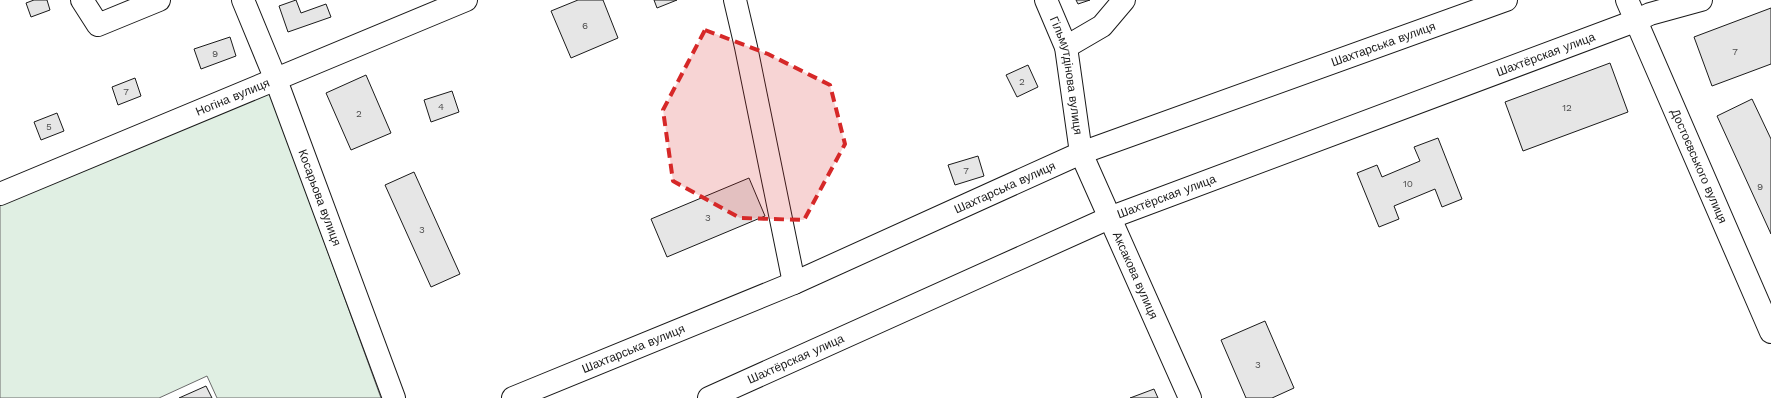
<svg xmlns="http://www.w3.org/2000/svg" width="1771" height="398" font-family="'Work Sans',sans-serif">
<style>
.green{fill:#e0efe3;stroke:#6a6a6a}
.building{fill:#e6e6e6;stroke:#1a1a1a}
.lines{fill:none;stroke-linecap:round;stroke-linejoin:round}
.minor-casing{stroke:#1a1a1a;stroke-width:24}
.minor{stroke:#fff;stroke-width:22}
.marked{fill:#d62828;fill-opacity:0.2;stroke:#d62828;stroke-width:4;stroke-dasharray:10 6;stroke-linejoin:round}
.labels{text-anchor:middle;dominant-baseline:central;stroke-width:4;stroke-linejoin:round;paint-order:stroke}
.number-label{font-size:10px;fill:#4d4d4d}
.street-label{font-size:12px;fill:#1a1a1a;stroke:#fff}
</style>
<rect width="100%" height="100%" fill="#fff"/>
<!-- green -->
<path class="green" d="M270,93l111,305h-164l-10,-22 -48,22h-159v-193z"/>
<!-- building -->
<path class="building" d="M34,0h13l3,10 -19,7 -5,-14z
M296,0l5,13 25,-9 5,13 -43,15 -9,-26z
M578,0h25l15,38 -47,20 -20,-47z
M654,0h23l-20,8z
M1076,0h14l-12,4z
M1771,8v56l-59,22 -18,-49z
M230,37l6,19 -35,13 -7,-20z
M1610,63l18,49 -105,39 -18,-49z
M1028,65l10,22 -21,10 -11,-22z
M366,75l25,58 -40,17 -25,-57z
M135,78l6,18 -23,9 -6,-18z
M452,91l7,21 -28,10 -7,-22z
M1752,99l19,40v95l-54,-118z
M57,113l7,18 -23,9 -7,-18z
M1438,138l24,61 -20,8 -7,-18 -41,17 5,13 -20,8 -22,-54 20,-8 5,12 38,-16 -6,-14z
M978,156l6,20 -29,9 -7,-20z
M414,172l46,102 -29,13 -46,-102z
M749,178l16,38 -98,41 -16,-38z
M1265,321l29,67 -22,10h-26l-25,-58z
M206,386l6,12h-33z
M1154,389l4,9h-28z"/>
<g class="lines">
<!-- minor casing -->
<g class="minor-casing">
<g id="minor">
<path d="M82,0l16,25 61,-25"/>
<path id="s1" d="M243,0l33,80 118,318"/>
<path d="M735,0l11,47 48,236"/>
<path id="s2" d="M1046,0l20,47 15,106 109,245"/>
<path id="s3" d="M1627,0l144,332"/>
<path d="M1066,47l36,-21 22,-26"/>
<path id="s4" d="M0,194l466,-194"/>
<path id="s5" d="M513,398l281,-115 287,-130 425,-153"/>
<path id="s6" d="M709,398l400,-180 526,-197 15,-7 51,-14"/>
</g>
</g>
<!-- minor -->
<use href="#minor" class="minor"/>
</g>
<!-- marked area -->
<path class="marked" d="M705,30l63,24 62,31 15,59 -41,76 -64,-2 -67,-37 -10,-71z"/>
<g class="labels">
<!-- number labels -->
<g class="number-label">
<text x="585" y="25">6</text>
<text x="1735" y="51">7</text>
<text x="215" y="53">9</text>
<text x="1022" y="81">2</text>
<text x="126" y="91">7</text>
<text x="441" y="106">4</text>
<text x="1567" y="107">12</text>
<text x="359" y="113">2</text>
<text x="49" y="126">5</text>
<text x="966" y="170">7</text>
<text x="1408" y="183">10</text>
<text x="1760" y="186">9</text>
<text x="708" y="217">3</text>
<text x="422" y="229">3</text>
<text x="1258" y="364">3</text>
</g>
<!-- street labels -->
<g class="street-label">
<text stroke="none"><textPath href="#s5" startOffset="940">Шахтарська вулиця</textPath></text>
<text stroke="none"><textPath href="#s6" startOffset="905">Шахтёрская улица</textPath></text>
<text stroke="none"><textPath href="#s2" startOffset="79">Гільмутдінова вулиця</textPath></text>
<text stroke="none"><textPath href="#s4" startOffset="252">Ногіна вулиця</textPath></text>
<text stroke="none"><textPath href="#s3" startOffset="181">Достоєвського вулиця</textPath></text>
<text stroke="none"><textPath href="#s5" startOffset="535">Шахтарська вулиця</textPath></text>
<text stroke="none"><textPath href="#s6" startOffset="500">Шахтёрская улица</textPath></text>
<text stroke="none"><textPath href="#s1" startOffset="212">Косарьова вулиця</textPath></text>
<text stroke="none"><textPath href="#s2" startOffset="292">Аксакова вулиця</textPath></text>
<text stroke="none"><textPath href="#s5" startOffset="130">Шахтарська вулиця</textPath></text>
<text stroke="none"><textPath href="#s6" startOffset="95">Шахтёрская улица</textPath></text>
</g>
</g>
</svg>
